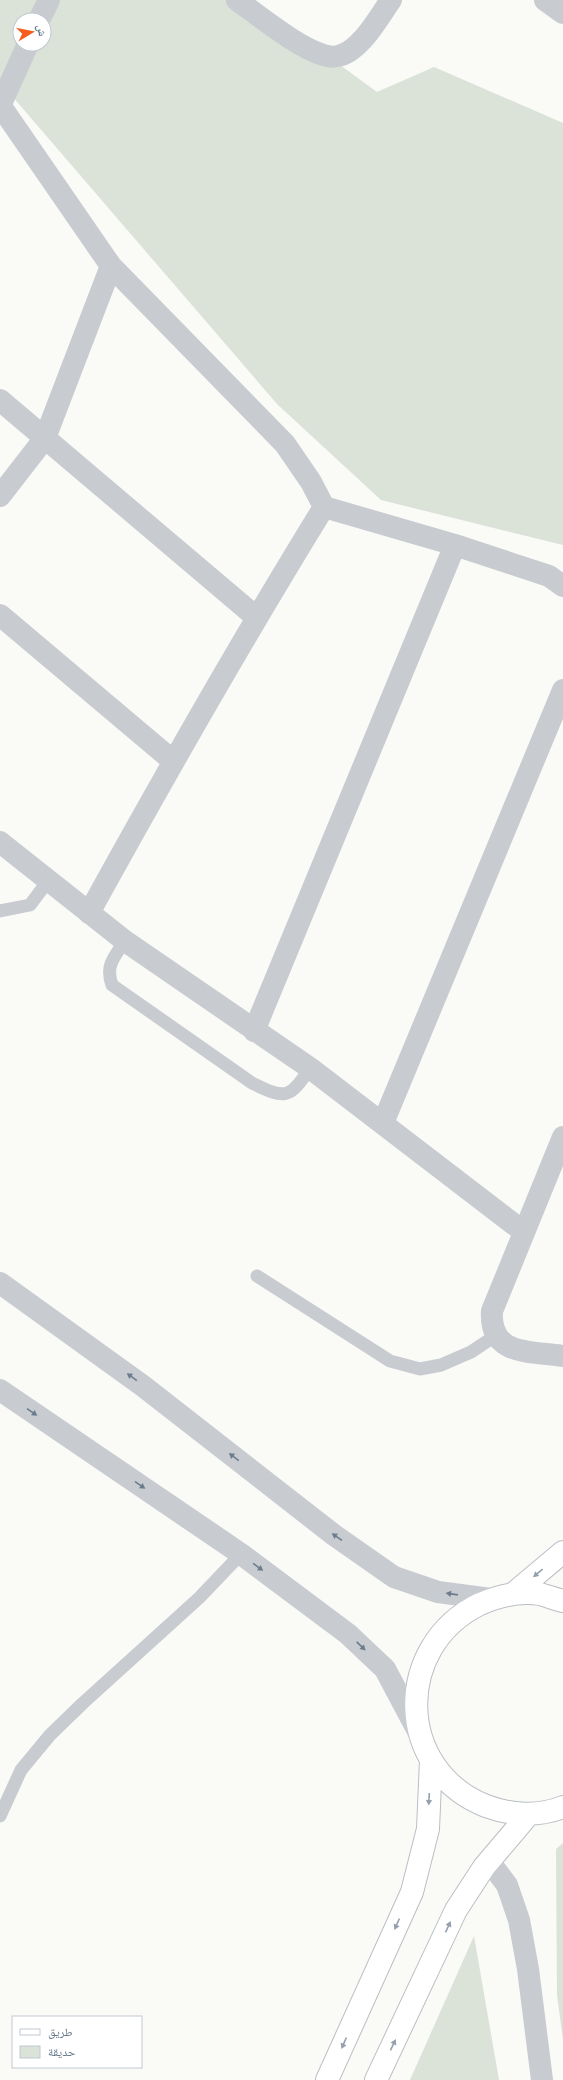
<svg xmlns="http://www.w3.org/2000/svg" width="563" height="2080" font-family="Roboto,'Noto Naskh Arabic',sans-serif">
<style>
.green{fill:#dbe2d8;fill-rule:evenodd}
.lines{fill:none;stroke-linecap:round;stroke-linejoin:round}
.secondary-casing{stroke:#b9bfc5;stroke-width:24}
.service{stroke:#c8cbd0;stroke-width:13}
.minor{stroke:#c8cbd0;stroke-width:22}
.tertiary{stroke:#c8cbd0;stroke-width:22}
.secondary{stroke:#fff;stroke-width:22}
.oneway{fill:#6b7c8f}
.oneway2{fill:#94a0ae}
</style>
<rect width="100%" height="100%" fill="#fafaf7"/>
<!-- green -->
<path class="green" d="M0,0h251l126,92 57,-25 129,56v422l-182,-45 -104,-96 -277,-322zM20,20h24v24h-24z
M563,1843v197l-6,-45 -1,-146z
M474,1936l25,144h-89z"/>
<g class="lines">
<!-- secondary casing -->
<g class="secondary-casing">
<path id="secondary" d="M513,1594l50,-42
M563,1601c-8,-2 -16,-5 -23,-7 -20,-3 -42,2 -60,10 -87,42 -85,166 6,202 24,9 53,11 77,1
M327,2080l85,-188 16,-63 3,-69
M376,2080l80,-170 28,-43 45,-53"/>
</g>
<!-- service -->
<path class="service" d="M0,911l30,-6 18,-24
M125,941c-11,16 -20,25 -13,44l140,98c33,16 37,17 58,-15
M257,1276l133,85 30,8 21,-4 30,-13 24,-16
M0,1816l21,-46 29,-35 33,-32 116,-105 42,-44"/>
<!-- minor -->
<path class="minor" d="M237,0c22,16 65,51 91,56 6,2 15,-1 20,-4 18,-11 31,-35 43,-52
M545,0l18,13
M39,20l10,-20
M0,105l111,161 174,178 26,38 13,25c-82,133 -159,268 -235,406
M0,106l28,-62
M0,400l256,217
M0,496l45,-58 66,-172
M324,507l131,38 94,31 14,10
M0,615l173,146
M0,842l125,99 185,127 214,164
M254,1031l201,-486
M383,1123l180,-433
M563,1137l-71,174c-3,45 38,40 71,45
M489,1861l18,24 12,35 9,49 14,111"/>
<!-- tertiary -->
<path class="tertiary" d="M0,1283l143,103 191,149 60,42 44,15 53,7
M0,1390l241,164 107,80 37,35 34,64"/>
<!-- secondary -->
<use href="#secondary" class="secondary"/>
</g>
<!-- one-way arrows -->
<defs><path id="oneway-solid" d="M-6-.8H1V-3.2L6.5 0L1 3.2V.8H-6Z"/></defs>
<g class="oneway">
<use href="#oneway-solid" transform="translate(132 1377) rotate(-144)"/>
<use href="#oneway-solid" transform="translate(32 1412) rotate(34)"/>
<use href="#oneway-solid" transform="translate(234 1457) rotate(-142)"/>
<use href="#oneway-solid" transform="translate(140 1485) rotate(34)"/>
<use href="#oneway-solid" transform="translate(337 1537) rotate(-145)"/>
<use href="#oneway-solid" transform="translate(258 1567) rotate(36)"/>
<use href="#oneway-solid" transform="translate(452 1594) rotate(-172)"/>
<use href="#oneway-solid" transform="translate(361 1646) rotate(44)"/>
</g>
<g class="oneway2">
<use href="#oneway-solid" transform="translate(538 1573) rotate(140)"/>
<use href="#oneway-solid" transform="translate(429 1799) rotate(93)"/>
<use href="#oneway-solid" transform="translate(397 1924) rotate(114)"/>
<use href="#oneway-solid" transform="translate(448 1927) rotate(-65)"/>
<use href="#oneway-solid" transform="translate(344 2043) rotate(114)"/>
<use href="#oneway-solid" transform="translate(393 2045) rotate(-65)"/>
</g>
<!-- legend -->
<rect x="12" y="2016" width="130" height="52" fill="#ffffff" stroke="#c2c9d1"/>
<rect x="20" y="2029" width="20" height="6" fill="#ffffff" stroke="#c2c9d1"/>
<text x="48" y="2036" font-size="12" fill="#66788c">طريق</text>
<rect x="20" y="2046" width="20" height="12" fill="#dbe2d8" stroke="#c2c9d1"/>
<text x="48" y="2056" font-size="12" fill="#66788c">حديقة</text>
<!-- north arrow -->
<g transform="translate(32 32) rotate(80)"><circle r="19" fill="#ffffff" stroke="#c2c9d1"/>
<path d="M0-3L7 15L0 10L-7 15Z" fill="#f45d1d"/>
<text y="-6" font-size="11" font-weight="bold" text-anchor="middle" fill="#66788c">ش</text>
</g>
</svg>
